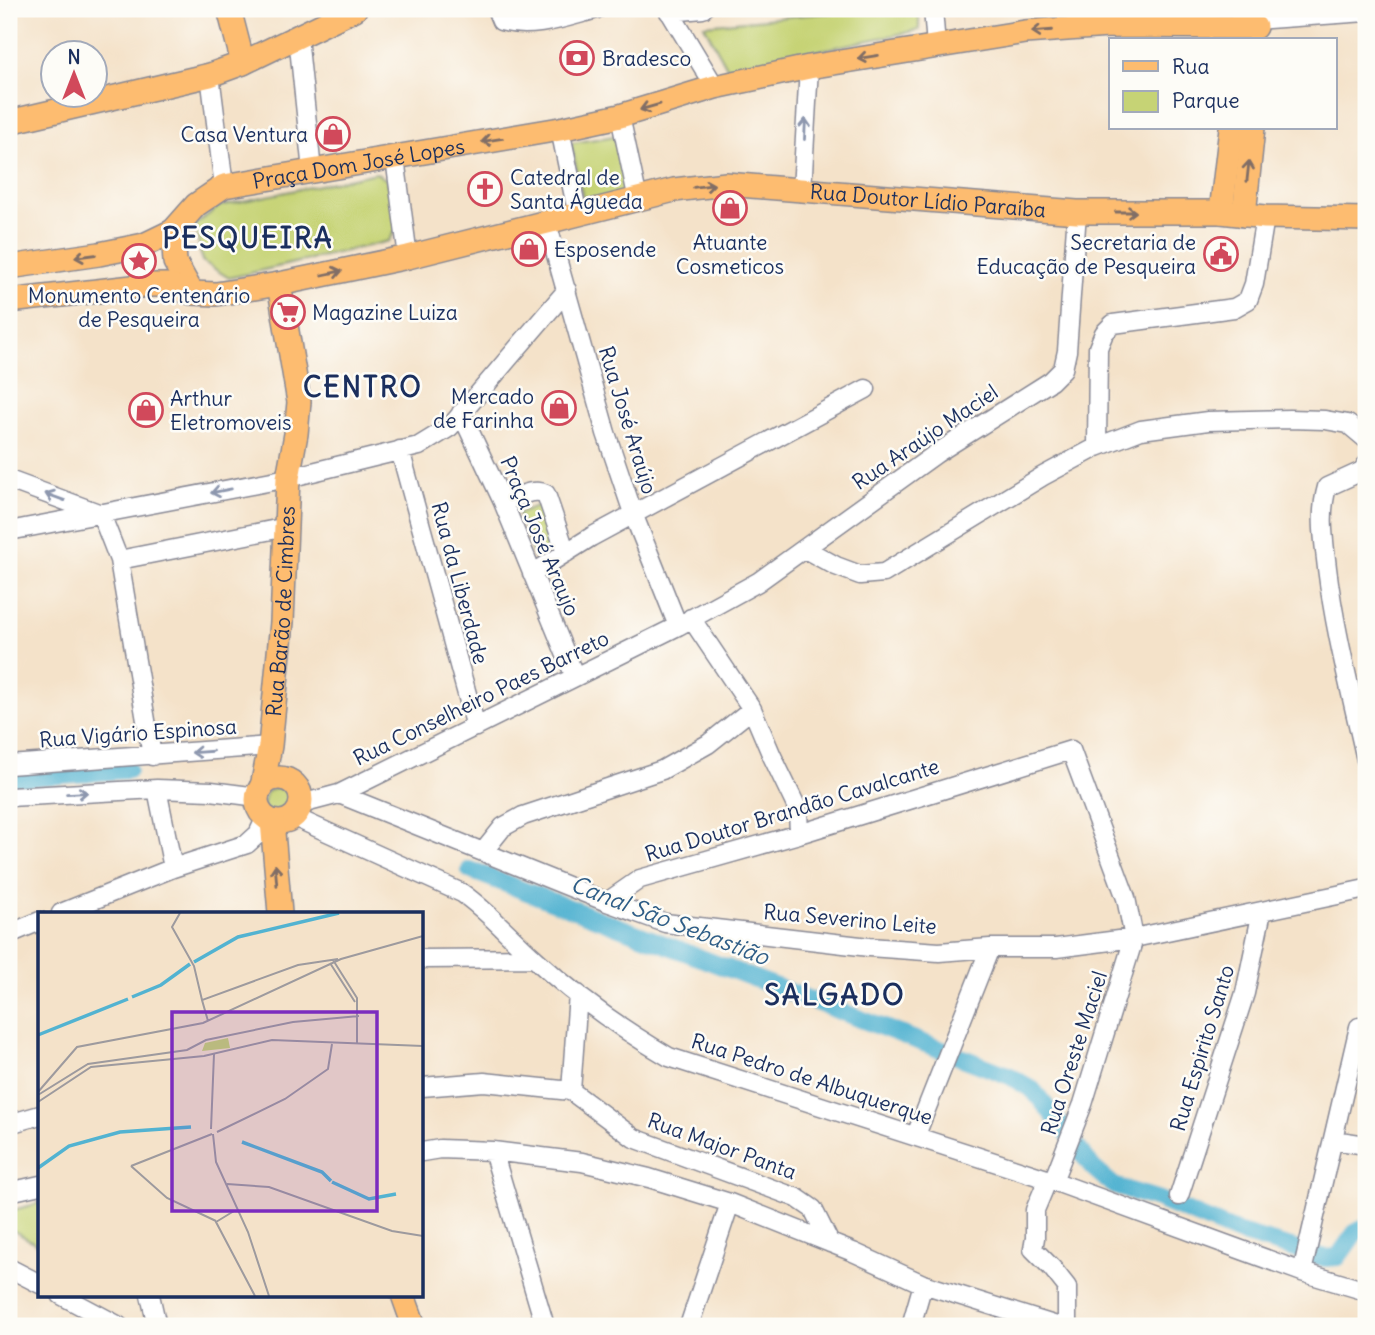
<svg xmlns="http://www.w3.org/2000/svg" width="1375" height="1335" font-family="Delius,sans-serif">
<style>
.green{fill:#c6d375;stroke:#70816a;stroke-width:2}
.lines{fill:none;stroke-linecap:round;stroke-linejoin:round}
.canal{stroke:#52b3d1;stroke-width:18}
.minor-casing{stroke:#888894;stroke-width:21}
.major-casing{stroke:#888894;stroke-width:26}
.minor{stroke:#fff;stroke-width:18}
.major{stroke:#fdbc6f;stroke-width:23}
.oneway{stroke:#816e66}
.oneway2{stroke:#8d97ae}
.labels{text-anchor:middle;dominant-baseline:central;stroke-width:5;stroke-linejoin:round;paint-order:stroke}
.poi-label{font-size:21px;fill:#1b2f5e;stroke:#fdfcf7;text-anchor:start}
.street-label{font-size:21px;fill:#1b2f5e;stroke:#fdfcf7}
.water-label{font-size:23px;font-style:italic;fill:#2e5d86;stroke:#fdfcf7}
.district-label{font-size:28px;font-weight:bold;letter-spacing:2px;fill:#1b2f5e;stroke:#fdfcf7}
.inset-river{fill:none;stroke:#52b3d1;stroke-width:3.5}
.inset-road{fill:none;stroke:#9d9a9e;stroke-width:2}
.view{fill:#7b2cbf;fill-opacity:0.15;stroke:#7b2cbf;stroke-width:3.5}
.inset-edge{fill:none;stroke:#1b2f5e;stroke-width:3.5}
</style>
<rect width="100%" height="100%" fill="#fdfcf7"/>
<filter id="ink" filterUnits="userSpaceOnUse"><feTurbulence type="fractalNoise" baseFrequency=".0143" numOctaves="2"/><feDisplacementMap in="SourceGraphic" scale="14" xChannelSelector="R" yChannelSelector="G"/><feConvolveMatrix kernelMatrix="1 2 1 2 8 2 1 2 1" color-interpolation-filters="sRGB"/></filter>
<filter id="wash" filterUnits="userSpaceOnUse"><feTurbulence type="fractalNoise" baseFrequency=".00686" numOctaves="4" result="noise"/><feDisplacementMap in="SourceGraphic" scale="28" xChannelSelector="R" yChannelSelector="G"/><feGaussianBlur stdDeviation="1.57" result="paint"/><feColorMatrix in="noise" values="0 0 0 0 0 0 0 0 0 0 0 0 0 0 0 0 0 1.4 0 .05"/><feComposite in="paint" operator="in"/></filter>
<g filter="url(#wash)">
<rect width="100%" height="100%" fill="#f4e2c9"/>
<!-- green -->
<path class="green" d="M867,9h52v21l-191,39 -24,-44z
M615,136l11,56 -42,12 -13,-61z
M376,173l11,7 10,48 -8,13 -160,37 -27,-17 -7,-36 25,-19z
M542,504l18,43 -26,11 -16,-45z
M276,788l10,2c7,11 7,15 1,26l-13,1 -11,-10 3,-15z
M40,1203v43l-31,-18v-17z"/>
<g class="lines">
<!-- canal -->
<path class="canal" d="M9,779l119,-9
M470,870l540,206 23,14 35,44
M1075,1144l17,23 22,19 43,13 79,33 89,26 13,-1 17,-24 11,-6"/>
</g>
</g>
<g filter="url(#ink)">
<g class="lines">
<!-- minor casing -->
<g class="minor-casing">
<path id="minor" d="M496,9l5,12c33,9 65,-4 96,-12
M668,9l47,78
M933,9l3,37
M669,12l34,-3
M1255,20l111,-8
M298,37l14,134
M210,75l14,111
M620,116l18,84
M560,129l18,87
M395,158l13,99
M802,190l7,-123
M547,223l59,210 28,83 44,110
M461,413l42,89 72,175
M1097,447l1,-99 6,-15 9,-9 121,-16 14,-8 6,-16 11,-67
M400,450l76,277
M1366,465l-4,6 -35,16c-8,28 -3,53 0,81 8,65 25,128 39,192
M9,480l92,34
M503,502c13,-4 30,-15 43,-8l20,59
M101,514l18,46 33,196
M9,531l279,-53 131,-32 31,-19 117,-137
M805,549l31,17 24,9 24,-2 159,-97 54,-29 44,-17 67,-9 81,-2 36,1 23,4 18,15
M119,560l168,-33
M532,574l59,-37 275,-148
M691,618l61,91 20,47 26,54 1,24
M9,765l261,-19
M157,789l16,79
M339,794l268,108 33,-23 159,-45 272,-84 55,148 8,40 -51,166 -30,77
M9,797l148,-8 54,2 47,6
M301,804l38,-10 339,-168 80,-44 179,-129 114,-72 12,-12 4,-18 10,-139
M294,817l168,76c27,19 47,43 72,65 41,38 87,71 135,99l384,124 249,91 64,19
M483,852l20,-25 20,-11 139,-46 46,-26 44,-35
M607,902l58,21 204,24 70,5 51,-4h66l78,-10 232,-49
M61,913l112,-45 74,-24 11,-10 8,-17
M9,934l31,-13
M422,959l112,-1
M422,1087l62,-5 87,9 63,47 163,60 16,11 17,34
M571,1091l7,-97
M9,1124l31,-9
M916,1135l74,-187
M1333,1140l33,5
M493,1151l52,175
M422,1152l18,-3 53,2 89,11 67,16 81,25 123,49 70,32 134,42
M1048,1179l-13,31v28l-2,11 19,19 15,19v39
M9,1192l31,-7
M1179,1196l66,-203 17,-82
M9,1268l31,16
M1302,1272l57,-245
M61,1295l58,31
M150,1295l7,31
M689,1326l41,-123
M911,1326l12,-42"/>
</g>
<!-- major casing -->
<g class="major-casing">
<g id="major">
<path d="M229,9l14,54"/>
<path d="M9,122l201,-47 33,-12 112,-54"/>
<path d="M1221,212l10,-84"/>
<path d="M1244,215l9,-87"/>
<path d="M173,231l2,31 17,31"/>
<path id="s1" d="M9,267l90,-13 45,-9 29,-14 23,-26 28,-19 336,-57 60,-13 95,-29 94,-20 216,-35 84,-6 146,1"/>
<path id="s2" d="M9,301l141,-16h17l25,8 24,1 63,-10 129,-27 266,-67 52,-6 351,28h144l44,5 101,2"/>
<circle cx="279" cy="800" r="22"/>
<path id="s3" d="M262,787l8,-41 12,-124 6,-144 8,-44 3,-32 -20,-118"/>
<path d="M272,821l8,92"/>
<path d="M403,1295l11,31"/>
</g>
</g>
<!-- minor -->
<use href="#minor" class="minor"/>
<!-- major -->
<use href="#major" class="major"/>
</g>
<!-- one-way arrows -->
<defs><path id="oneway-shaft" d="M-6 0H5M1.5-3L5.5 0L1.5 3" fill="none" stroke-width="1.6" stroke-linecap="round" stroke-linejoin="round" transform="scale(1.75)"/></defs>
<g class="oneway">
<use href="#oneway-shaft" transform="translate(1042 31) rotate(176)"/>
<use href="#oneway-shaft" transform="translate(868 57) rotate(171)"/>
<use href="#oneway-shaft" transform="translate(650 107) rotate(164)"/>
<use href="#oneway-shaft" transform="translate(492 140) rotate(171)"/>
<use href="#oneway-shaft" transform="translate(1248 171) rotate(-84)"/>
<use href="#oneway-shaft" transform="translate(704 186) rotate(-7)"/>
<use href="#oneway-shaft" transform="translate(1126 212)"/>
<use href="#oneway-shaft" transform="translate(85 256) rotate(172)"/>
<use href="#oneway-shaft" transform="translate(332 273) rotate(-12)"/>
<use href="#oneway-shaft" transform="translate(276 875) rotate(-95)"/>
</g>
<g class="oneway2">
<use href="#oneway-shaft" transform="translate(805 129) rotate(-87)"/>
<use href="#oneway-shaft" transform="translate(221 491) rotate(169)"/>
<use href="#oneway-shaft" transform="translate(55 497) rotate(-160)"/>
<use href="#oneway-shaft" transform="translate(202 752) rotate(176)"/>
<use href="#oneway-shaft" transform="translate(77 793) rotate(-3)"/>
</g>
</g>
<!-- icons -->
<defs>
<g id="bank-ring" transform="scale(1.75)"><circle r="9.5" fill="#fdfcf7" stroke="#d1495b" stroke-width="1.5"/><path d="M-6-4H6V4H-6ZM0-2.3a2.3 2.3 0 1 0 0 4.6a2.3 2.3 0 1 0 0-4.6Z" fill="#d1495b"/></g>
<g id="shop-ring" transform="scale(1.75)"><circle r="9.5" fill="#fdfcf7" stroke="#d1495b" stroke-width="1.5"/><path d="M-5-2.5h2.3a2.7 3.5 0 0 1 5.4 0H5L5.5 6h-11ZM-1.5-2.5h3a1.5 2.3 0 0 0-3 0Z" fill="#d1495b"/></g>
<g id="church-ring" transform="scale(1.75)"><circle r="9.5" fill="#fdfcf7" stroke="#d1495b" stroke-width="1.5"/><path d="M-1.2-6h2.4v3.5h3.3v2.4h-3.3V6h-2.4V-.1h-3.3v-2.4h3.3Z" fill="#d1495b"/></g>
<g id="civic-ring" transform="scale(1.75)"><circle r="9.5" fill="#fdfcf7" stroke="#d1495b" stroke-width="1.5"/><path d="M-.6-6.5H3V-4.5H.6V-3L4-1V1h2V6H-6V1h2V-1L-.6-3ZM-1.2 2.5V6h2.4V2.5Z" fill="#d1495b"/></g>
<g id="sight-ring" transform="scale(1.75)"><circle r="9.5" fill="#fdfcf7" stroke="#d1495b" stroke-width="1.5"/><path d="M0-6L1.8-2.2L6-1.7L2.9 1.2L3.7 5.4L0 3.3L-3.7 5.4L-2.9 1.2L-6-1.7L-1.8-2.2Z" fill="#d1495b"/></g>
<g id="supermarket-ring" transform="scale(1.75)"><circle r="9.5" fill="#fdfcf7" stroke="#d1495b" stroke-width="1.5"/><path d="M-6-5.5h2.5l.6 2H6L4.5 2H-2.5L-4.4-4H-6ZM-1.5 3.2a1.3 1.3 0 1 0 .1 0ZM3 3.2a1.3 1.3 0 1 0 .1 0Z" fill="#d1495b"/></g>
</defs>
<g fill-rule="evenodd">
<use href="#bank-ring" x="577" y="58"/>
<use href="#shop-ring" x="333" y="134"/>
<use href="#church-ring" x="485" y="189"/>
<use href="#shop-ring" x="730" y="208"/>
<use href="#shop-ring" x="529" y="249"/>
<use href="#civic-ring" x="1221" y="254"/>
<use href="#sight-ring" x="139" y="261"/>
<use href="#supermarket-ring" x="288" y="312"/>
<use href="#shop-ring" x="559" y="408"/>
<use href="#shop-ring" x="146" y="410"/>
</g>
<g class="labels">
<!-- poi labels -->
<g class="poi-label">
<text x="602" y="58">Bradesco</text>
<text x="308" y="134" text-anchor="end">Casa Ventura</text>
<text x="510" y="177">Catedral de<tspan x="510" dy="24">Santa Águeda</tspan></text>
<text x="730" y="242" text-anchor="middle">Atuante<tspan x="730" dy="24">Cosmeticos</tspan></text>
<text x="1196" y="242" text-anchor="end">Secretaria de<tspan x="1196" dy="24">Educação de Pesqueira</tspan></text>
<text x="554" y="249">Esposende</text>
<text x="139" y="295" text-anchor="middle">Monumento Centenário<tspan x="139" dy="24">de Pesqueira</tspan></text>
<text x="312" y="312">Magazine Luiza</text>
<text x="534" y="396" text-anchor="end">Mercado<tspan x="534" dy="24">de Farinha</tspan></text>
<text x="170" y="398">Arthur<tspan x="170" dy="24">Eletromoveis</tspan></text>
</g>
<!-- street labels -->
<g class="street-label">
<text stroke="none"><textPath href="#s1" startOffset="374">Praça Dom José Lopes</textPath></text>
<text stroke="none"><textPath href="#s2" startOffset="934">Rua Doutor Lídio Paraíba</textPath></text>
<text transform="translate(628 420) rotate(73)">Rua José Araújo</text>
<text transform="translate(925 437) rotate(-34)">Rua Araújo Maciel</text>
<text transform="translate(540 536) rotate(67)">Praça José Araujo</text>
<text transform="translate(460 583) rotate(75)">Rua da Liberdade</text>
<text stroke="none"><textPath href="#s3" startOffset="177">Rua Barão de Cimbres</textPath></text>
<text transform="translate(481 698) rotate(-26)">Rua Conselheiro Paes Barreto</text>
<text transform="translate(138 733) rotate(-4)">Rua Vigário Espinosa</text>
<text transform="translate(792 810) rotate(-17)">Rua Doutor Brandão Cavalcante</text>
<text transform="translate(850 919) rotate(5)">Rua Severino Leite</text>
<text transform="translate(1202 1048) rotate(-73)">Rua Espirito Santo</text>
<text transform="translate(1074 1053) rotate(-72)">Rua Oreste Maciel</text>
<text transform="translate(812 1079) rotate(18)">Rua Pedro de Albuquerque</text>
<text transform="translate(722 1146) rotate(20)">Rua Major Panta</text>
</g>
<!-- water labels -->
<g class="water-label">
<text transform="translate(670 920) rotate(21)">Canal São Sebastião</text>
</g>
<!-- district labels -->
<g class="district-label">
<text x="248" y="238">PESQUEIRA</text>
<text x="363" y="387">CENTRO</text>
<text x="835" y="995">SALGADO</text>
</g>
</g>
<!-- overview -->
<g transform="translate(38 912)">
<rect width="385" height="385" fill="#f4e2c9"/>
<path d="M190,126l2,10 -28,3 3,-8z" fill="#c6d375"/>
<path class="inset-river" d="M156,50l44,-25 101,-24M94,85l29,-12 29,-21M0,123l90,-36M204,230l80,30 9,9M0,256l31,-22 51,-14 71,-5M294,270l37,17 27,-5"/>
<path class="inset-road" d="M142,1l-8,14 22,39 8,34M295,48l24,38v46M292,51l25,39M170,109l-6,-21 96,-35 40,-6M0,180l39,-45 126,-24 138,-64 82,-23M0,183l50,-31 99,-14 19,-10 87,-18 66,-6M0,190l53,-35 113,-11 68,-16 151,6M173,217l3,-75M179,220l68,-33 43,-30 4,-25M175,222l3,28 32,70 21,64M93,254l36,32 49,23M93,254l81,-32M189,272l42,3 123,44 31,5M196,299l-18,11 39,74"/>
<path class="view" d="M134,100h205v199h-205z"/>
<rect width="385" height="385" class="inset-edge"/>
</g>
<!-- margin -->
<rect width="1375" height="1335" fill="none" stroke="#fdfcf7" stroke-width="35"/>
<!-- legend -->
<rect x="1109" y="38" width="228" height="91" fill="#fdfcf7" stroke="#a3aaba" stroke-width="2"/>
<rect x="1123" y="61" width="35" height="10" fill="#fdbc6f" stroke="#a3aaba" stroke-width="2"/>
<text x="1172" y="74" font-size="21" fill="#1b2f5e">Rua</text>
<rect x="1123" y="91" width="35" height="21" fill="#c6d375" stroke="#a3aaba" stroke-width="2"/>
<text x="1172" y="108" font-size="21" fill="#1b2f5e">Parque</text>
<!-- north arrow -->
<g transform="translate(74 74)"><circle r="33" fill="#fdfcf7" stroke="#a3aaba" stroke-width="2"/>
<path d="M0-5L12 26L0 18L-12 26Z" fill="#d1495b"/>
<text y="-10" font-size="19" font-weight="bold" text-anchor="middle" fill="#1b2f5e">N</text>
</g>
</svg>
